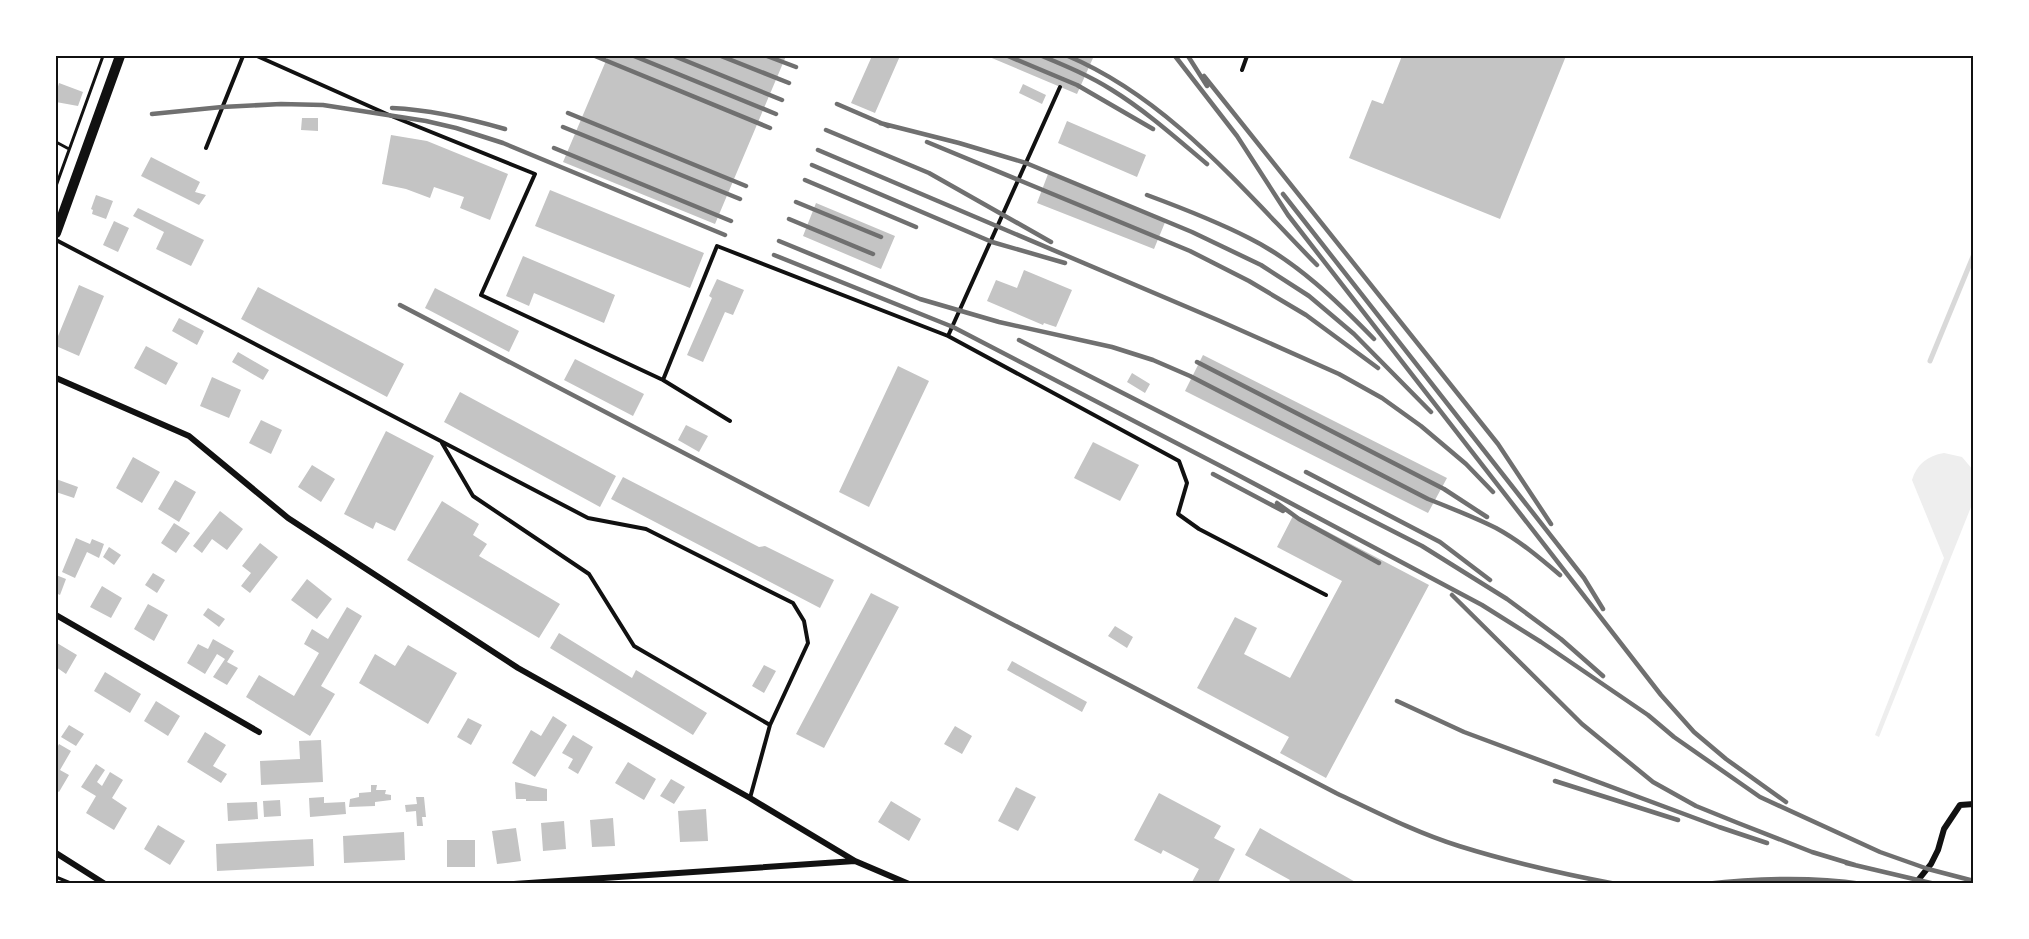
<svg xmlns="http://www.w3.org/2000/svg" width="2029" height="939" font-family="Barlow,sans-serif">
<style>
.green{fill:#eee}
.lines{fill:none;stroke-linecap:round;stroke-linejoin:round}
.stream{stroke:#d9d9d9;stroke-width:5}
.building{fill:#c4c4c4}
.path{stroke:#111;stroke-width:3}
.service{stroke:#111;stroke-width:4}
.minor{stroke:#111;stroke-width:6}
.tertiary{stroke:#111;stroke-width:10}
.rail{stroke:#707070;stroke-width:4.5}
.neatline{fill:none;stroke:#111;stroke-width:2}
</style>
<rect width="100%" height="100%" fill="#fff"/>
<!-- green -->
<path class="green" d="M1944,453l18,4 11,13v32l-94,235 -4,-2 69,-177 -32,-78c5,-16 15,-24 32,-27z"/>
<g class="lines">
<!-- stream -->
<path class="stream" d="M1930,361l44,-107"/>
</g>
<!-- building -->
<path class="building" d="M608,56h178l-71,168 -152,-62z
M872,56h28l-25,57 -24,-10z
M987,56h100l6,2 -16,36z
M1402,56h164l-66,163 -151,-61 23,-58 11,4z
M59,83l24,9 -5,14 -22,-4v-8z
M1023,84l23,11 -4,9 -23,-11z
M302,118h16v13l-17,-1z
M1067,121l79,34 -9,22 -79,-34z
M391,135l36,6 81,33 -18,46 -30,-12 4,-11 -30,-10 -4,11 -24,-9 -24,-5z
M151,157l49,25 -5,10 11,3 -7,10 -58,-29z
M1048,174l118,46 -12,29 -117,-46z
M550,190l154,63 -14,35 -155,-62z
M96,195l17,6 -7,18 -14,-5 1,-4 -2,-1z
M816,203l79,33 -14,33 -78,-33z
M138,208l66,32 -13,26 -35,-17 8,-17 -31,-16z
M114,221l15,7 -11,24 -15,-7z
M523,256l92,39 -11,28 -70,-30 -5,13 -23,-10z
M1024,270l48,20 -16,37 -12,-4 -1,2 -56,-24 9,-21 21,8z
M717,279l27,11 -11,25 -8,-3 -22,50 -16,-7 25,-57 -3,-2z
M79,285l25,11 -25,60 -23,-10v-5z
M258,287l146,77 -17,33 -146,-78z
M435,288l84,43 -10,21 -84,-44z
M179,318l25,13 -7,14 -25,-14z
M146,346l32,17 -12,22 -32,-17z
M238,352l31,18 -6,10 -31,-18z
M1203,355l244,123 -19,35 -243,-122z
M575,359l69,35 -11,22 -69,-36z
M898,366l31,15 -60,126 -30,-15z
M1132,373l18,11 -5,9 -18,-11z
M212,377l29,13 -12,28 -29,-12z
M460,392l156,84 -16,31 -156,-85z
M261,420l21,10 -11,24 -22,-11z
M686,425l22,11 -9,16 -21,-12z
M386,431l48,25 -39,75 -19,-9 -3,7 -29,-15z
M1093,442l46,23 -19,36 -46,-23z
M133,457l27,15 -18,31 -26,-15z
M312,465l23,14 -14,23 -23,-15z
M623,477l136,70 6,-1 69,34 -14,28 -209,-109z
M56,479l22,8 -4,11 -18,-6z
M175,480l21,12 -17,30 -21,-13z
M442,501l37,23 -6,11 14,9 -8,12 81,48 -21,34 -132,-78z
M220,511l23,18 -16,21 -15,-11 -10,14 -9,-7z
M1294,514l135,71 -103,193 -46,-25 9,-16 -92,-49 38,-71 22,11 -13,26 46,24 52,-97 -65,-34z
M174,523l16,10 -14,20 -15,-10z
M76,538l14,6 2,-5 12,5 -5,14 -12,-6 -12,26 -13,-6z
M260,543l18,14 -28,36 -9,-7 10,-13 -9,-7z
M109,547l12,8 -7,10 -11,-8z
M153,573l12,7 -8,13 -12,-8z
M56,575l10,4 -6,16 -4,-2z
M307,579l25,20 -15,20 -26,-19z
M102,586l20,12 -11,20 -21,-11z
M871,593l28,14 -75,141 -28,-14z
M148,604l20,11 -14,26 -20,-12z
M347,607l15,9 -41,70 14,8 -25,42 -64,-39 13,-22 35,21 25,-43 -15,-9 8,-15 16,10z
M208,608l17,11 -6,8 -16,-12z
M1115,626l18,11 -6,11 -19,-12z
M559,633l73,45 4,-8 71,43 -14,22 -143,-87z
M213,639l21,12 -7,11 11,6 -11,17 -14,-8 12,-18 -8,-5 -12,20 -18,-11 11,-19 10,5z
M57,643l20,12 -11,19 -10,-7z
M408,645l49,28 -29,51 -69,-41 16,-29 20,12z
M1012,661l75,41 -5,10 -75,-42z
M764,665l12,6 -12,22 -12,-7z
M105,672l36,22 -11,19 -36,-22z
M156,701l24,15 -12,20 -24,-15z
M553,716l14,9 -32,52 -23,-14 19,-33 10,6z
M468,718l14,7 -11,20 -14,-8z
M69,725l15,9 -8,12 -15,-9z
M955,726l17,10 -10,18 -18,-10z
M205,732l21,13 -13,21 14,8 -6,9 -34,-21z
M573,735l20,12 -15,27 -10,-6 5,-9 -11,-6z
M321,740l2,42 -62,3 -1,-24 40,-2 -1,-18z
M59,744l12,7 -11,19 9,5 -10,17 -3,-2v-40z
M628,762l28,17 -12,21 -29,-17z
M96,764l9,6 -8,12 5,4 8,-14 13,8 -11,18 15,10 -13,22 -28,-17 10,-17 -15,-9z
M671,779l14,8 -11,17 -14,-8z
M515,782l32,7v12h-21v-2h-10z
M371,785h6l-1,5h10l-1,4 6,1v5l-16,2v4l-26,1 1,-8 9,-2v-4l12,-1z
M1016,787l20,10 -18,34 -20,-10z
M1159,793l62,33 -7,12 21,11 -18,35 -25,-2 7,-13 -36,-19 -2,4 -27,-14z
M324,797v6l21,-1 1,12 -36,3 -1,-19z
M416,797h8l2,20h-4l1,9h-6l-1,-15 -10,1 -1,-7 12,-1z
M280,800l1,16 -17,1 -1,-16z
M891,801l30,18 -12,22 -31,-19z
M257,802l1,17 -30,2 -1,-18z
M706,809l2,32 -28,1 -2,-31z
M613,818l2,28 -23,1 -2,-27z
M564,821l2,28 -23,2 -2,-28z
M158,825l27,16 -15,24 -26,-16z
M516,828l5,33 -24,3 -5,-33z
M1260,828l44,25 55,31h-71l2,-4 -45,-25z
M404,832l1,28 -61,3 -1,-27z
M313,839l1,27 -97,5 -1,-27z
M447,840h28v27h-28z"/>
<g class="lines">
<!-- path -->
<path class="path" d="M56,142l13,7
M56,186l47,-130
M56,877l17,7"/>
<!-- service -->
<path class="service" d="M257,56l132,59 146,59 -54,121 182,85 67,41
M1242,70l5,-14
M206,148l37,-92
M56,240l532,278 58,11 147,74 11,18 4,22 -38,82 -20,73
M948,336l112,-249
M663,380l54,-134 231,90 231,125 8,22 -9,31 21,15 127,66
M442,443l31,53 116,78 45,72 136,79"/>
<!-- minor -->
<path class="minor" d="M56,378l133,58 99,82 230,150 232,130 105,63
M56,615l203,117
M56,853l49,31
M514,884l341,-23 54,23
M1915,884l16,-20 7,-14 6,-21 16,-24 14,-1"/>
<!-- tertiary -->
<path class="tertiary" d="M56,233l64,-177"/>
<!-- rail -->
<path class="rail" d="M595,56l175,72
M634,56l142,58
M674,56l108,44
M721,56l68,27
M767,56l29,11
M1008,56l69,29 76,44
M1042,56c24,10 48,20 70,34 34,21 64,48 95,74
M1068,56c101,43 173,132 249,209
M1175,56l62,80 51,79 373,480 33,37 32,27 60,43
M1188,56l19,30
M1204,76l294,368 53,80
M837,104l51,22
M392,108c40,2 75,10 113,21
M568,113l178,73
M152,114l70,-7 59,-3 42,1 103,16 30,7 47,15 222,92
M880,123l79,20 67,20 166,69 69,33 48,31 45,38 77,78
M563,127l177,72
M826,130l103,43 122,69
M927,142l263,109 59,30 57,34 72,53
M554,148l177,73
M818,150l402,171 119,53 43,24 39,28 45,38 27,28
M812,165l180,77 73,21
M805,180l111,47
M1283,194l301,384 19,31
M1147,195c35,13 69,26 102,43 48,24 88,63 125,101
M796,202l85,35
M789,219l84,35
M779,241l141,58 79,23 113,25 41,13 37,16 238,123c23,9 46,18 68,29 24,13 44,30 64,47
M774,255l179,72 283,147 246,131 59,37 107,73 26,22 86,60 120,55 48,17 46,12
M400,305l936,488c40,19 81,40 123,53 51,16 104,28 157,38
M1019,340l403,206 85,53 54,40 42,37
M1197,362l247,127 43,28
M1306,472l134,70 50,38
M1213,474l70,37
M1277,503l22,16 80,44
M1452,595l130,129 71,58 43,24 42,17 74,29 43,13
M1397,701l67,31 255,95 48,16
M1555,781l123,39
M1846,863l89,21
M1705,884c53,-6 104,-8 157,0"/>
</g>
<!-- border -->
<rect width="2029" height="939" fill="none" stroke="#ffffff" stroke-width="114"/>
<rect x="57" y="57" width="1915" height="825" class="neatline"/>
</svg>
